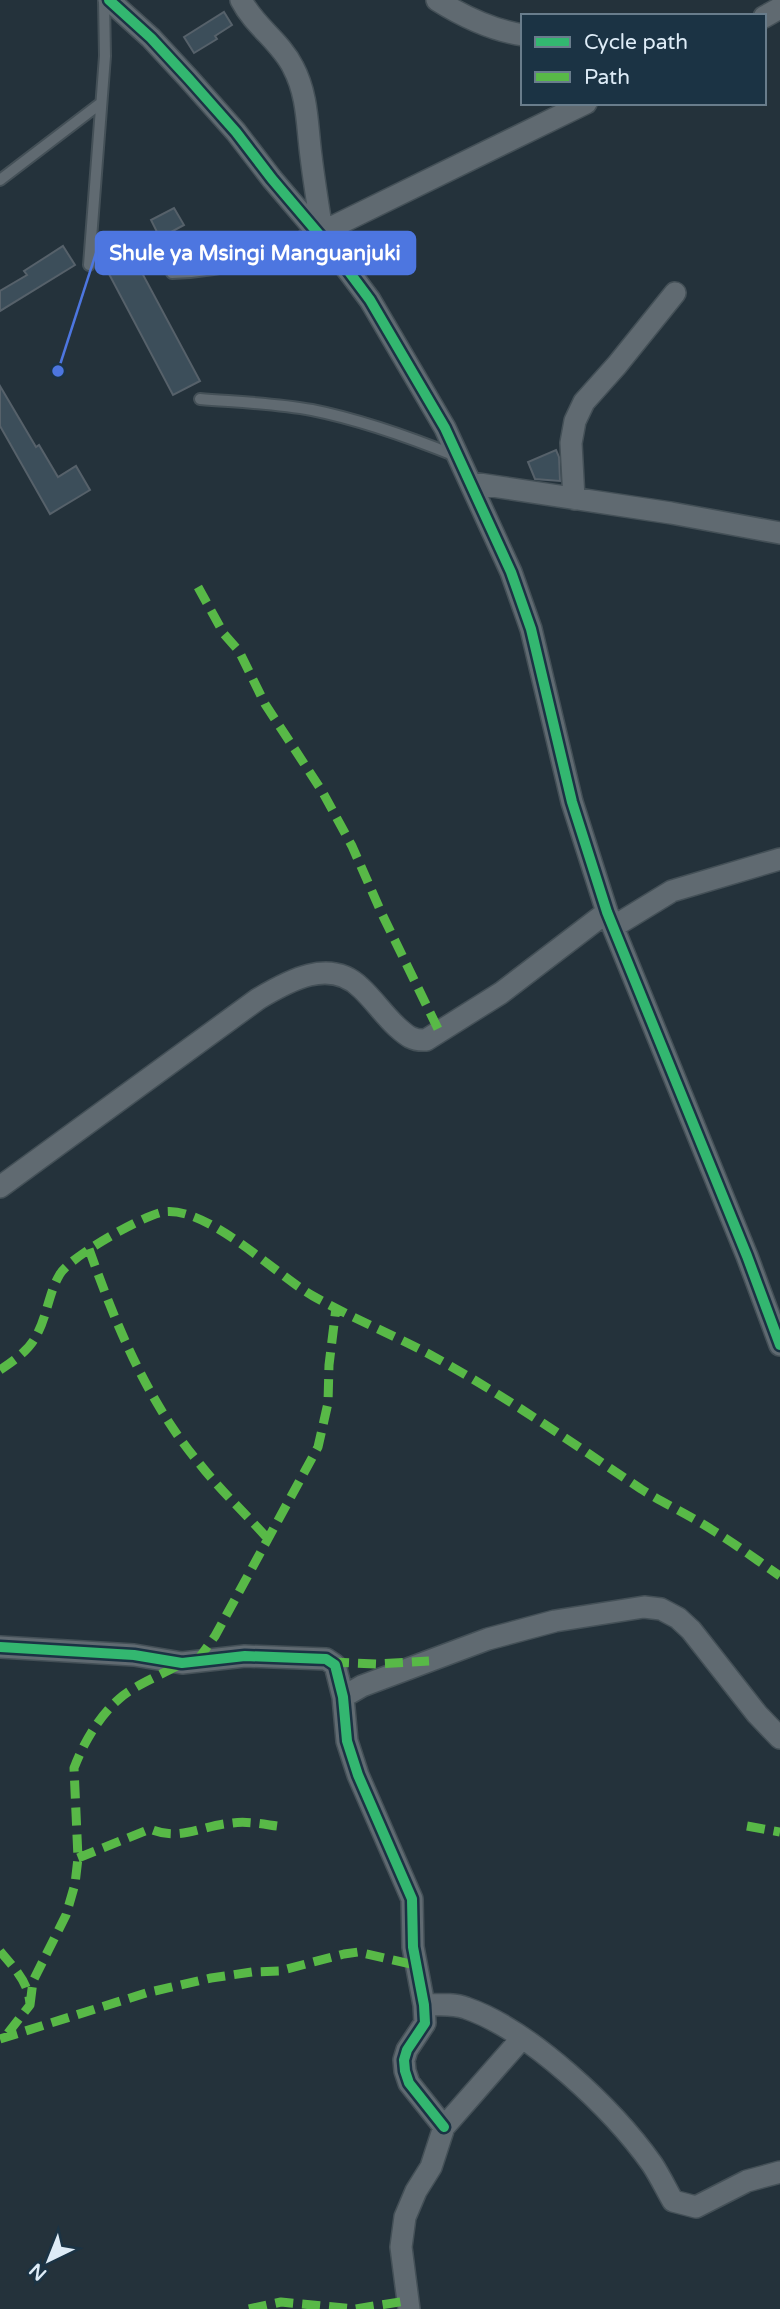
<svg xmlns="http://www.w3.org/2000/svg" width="780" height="2309" font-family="'Varela Round',sans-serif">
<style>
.building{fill:#3c4e5a;stroke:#56616a;stroke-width:2}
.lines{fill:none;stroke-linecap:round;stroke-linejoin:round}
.lane-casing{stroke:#445057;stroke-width:14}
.street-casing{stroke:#445057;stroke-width:24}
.lane{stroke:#606a71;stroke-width:10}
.street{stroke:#606a71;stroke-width:21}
.quiet{stroke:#58b947;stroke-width:9;stroke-dasharray:18 9;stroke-linecap:butt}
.cycleway-casing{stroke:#1b3344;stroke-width:15}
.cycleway{stroke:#33b770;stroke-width:10}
.leader{fill:none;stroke:#4d76e0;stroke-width:2.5}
.callout-dot{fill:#4d76e0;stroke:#1b3344;stroke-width:2.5}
.callout{fill:#4d76e0;stroke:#4d76e0;stroke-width:2.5}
.callout-label{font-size:21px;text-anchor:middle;font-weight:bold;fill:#fff}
</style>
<rect width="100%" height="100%" fill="#24323b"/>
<!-- building -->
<path class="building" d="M224,12l8,13 -17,11 2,3 -23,14 -10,-16z
M174,208l10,17 -24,13 -9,-18z
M126,243l74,138 -27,14 -73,-138z
M63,246l12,19 -75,46v-20l27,-16 -3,-4z
M0,386l36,61 3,-2 19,32 18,-11 14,24 -40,24 -50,-88z
M556,450l3,7 1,24 -25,-2 -7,-17z"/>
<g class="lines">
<!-- lane casing -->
<g class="lane-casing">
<path id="lane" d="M0,180l101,-77
M89,265l16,-209 -1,-56
M172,273c59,-2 91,-14 142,-43
M200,399c37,3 75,4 112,11 50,10 97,27 144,46"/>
</g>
<!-- street casing -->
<g class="street-casing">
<path id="street" d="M109,0l42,38 38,41 47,53 36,47 63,74 35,47 75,128 66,144 20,57 41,173 35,110 140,344 33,89
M241,0c14,27 39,41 52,67 15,28 14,59 18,89 3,25 7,50 11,75
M437,0c27,17 54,30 86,35
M764,17l16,-9
M318,234l268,-131
M472,483l199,30 109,20
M574,499l-3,-56 4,-22 9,-19 33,-37 58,-72
M613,927l59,-36 108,-32
M0,1187l258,-188c30,-18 72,-42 103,-11 13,12 23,27 36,39 10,9 16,14 29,13l75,-47 106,-81
M0,1647l134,8 48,8 63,-7 81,3 9,6 8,32 4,44 11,34 54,124 1,48 11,58 1,18 -18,27 -3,10 1,11 4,12 35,44
M343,1697l19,-11 126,-47 67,-18 89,-14 17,2 17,9 13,12 66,84 23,24
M424,2005c13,0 29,-2 42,3 64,22 147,101 186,156 8,12 14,25 21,37l23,6 51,-26 33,-9
M409,2309l-8,-62 4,-30 11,-26 15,-24 13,-40 78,-89"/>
</g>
<!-- lane -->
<use href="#lane" class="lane"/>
<!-- street -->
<use href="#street" class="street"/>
<!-- quiet -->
<path class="quiet" d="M198,587l26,47 15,17 26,53 57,87 30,55 30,68 58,119
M89,1249c27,76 58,152 110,214 21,27 46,50 69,76
M0,1370c12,-8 28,-19 35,-32 12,-20 13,-44 25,-64 11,-18 82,-58 103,-62 44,-7 113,63 150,84 37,21 76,37 114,57 74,40 144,89 214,136 24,15 50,27 73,42 23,14 44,30 66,45
M197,1661l18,-25 103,-189 10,-44 1,-38 7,-57
M331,1662l45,2 53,-3
M747,1826l33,6
M78,1858l72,-29c30,13 52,-4 82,-6 15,-2 30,1 45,3
M0,1951c14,17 29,31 30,54l-26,33
M30,2005l3,-24 33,-66 9,-31 3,-26 -4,-90c9,-24 25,-52 45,-69 17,-15 43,-24 63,-36
M0,2039l146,-46 65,-15 41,-6 27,-1 65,-17 14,-2 57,13
M249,2309l32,-7 74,7 51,-8"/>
<!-- cycleway casing -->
<g class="cycleway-casing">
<path id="cycleway" d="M109,0l42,38 38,41 47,53 36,47 63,74 35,47 75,128 66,144 20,57 41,173 35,110 140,344 33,89
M0,1647l134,8 48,8 63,-7 81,3 9,6 8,32 4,44 11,34 54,124 1,48 11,58 1,18 -18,27 -3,10 1,11 4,12 35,44"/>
</g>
<!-- cycleway -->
<use href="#cycleway" class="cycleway"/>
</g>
<!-- callouts -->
<path class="leader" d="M58 371L96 253"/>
<circle class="callout-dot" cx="58" cy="371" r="7"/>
<rect class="callout" x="96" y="232" width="319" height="42" rx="7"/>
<g class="callout-label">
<text x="255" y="260">Shule ya Msingi Manguanjuki</text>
</g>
<!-- legend -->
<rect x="521" y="14" width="245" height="91" fill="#1b3344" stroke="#697d8c" stroke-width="2"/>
<rect x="535" y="37" width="35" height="10" fill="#33b770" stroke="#697d8c" stroke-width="2"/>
<text x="584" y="49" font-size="21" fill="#deecf7">Cycle path</text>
<rect x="535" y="72" width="35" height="10" fill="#58b947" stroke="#697d8c" stroke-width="2"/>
<text x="584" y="84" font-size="21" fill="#deecf7">Path</text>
<!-- north arrow -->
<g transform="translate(49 2260) rotate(223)" stroke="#1b3344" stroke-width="5" paint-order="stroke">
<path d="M0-5L12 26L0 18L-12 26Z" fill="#deecf7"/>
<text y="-10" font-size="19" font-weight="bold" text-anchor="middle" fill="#deecf7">N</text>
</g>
</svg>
